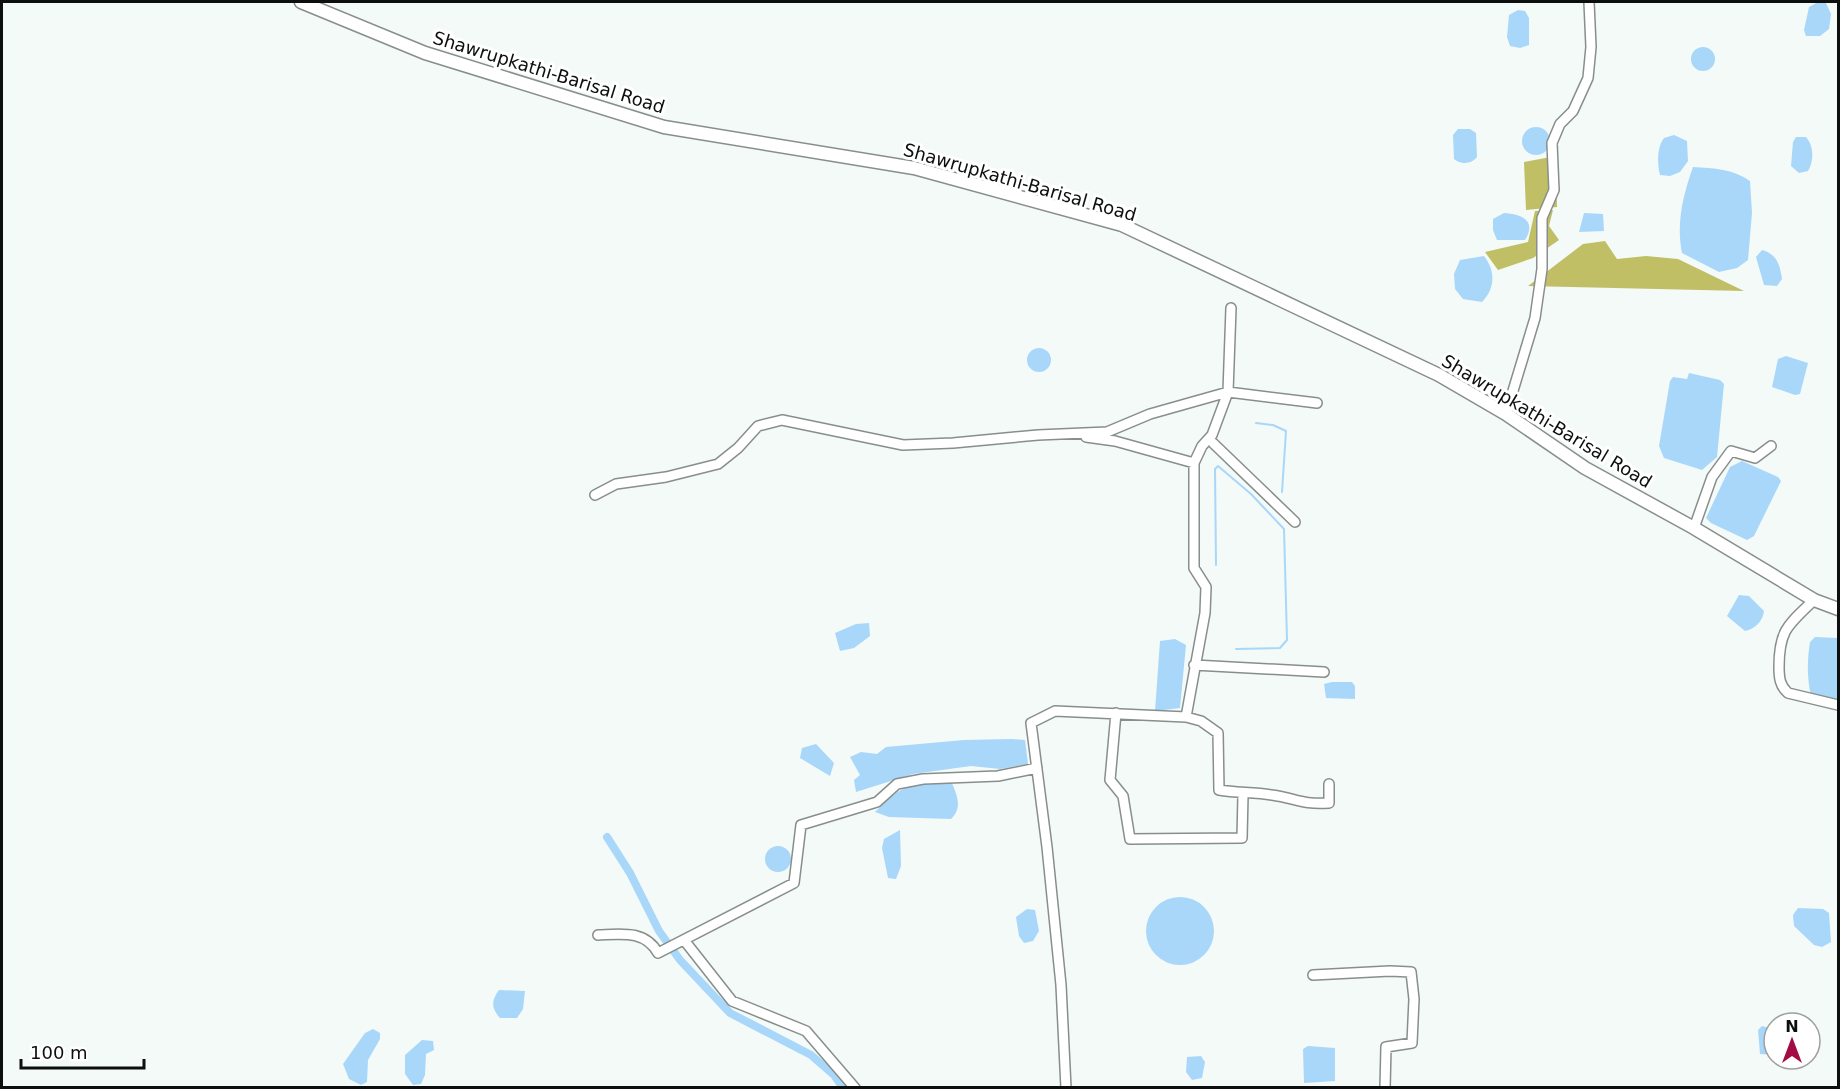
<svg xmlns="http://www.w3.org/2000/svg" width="1840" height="1089" font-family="'DejaVu Sans',sans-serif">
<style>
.forest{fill:#c0bf65}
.water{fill:#a9d7fa}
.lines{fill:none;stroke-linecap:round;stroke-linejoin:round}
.stream{stroke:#a9d7fa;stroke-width:2}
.canal{stroke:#a9d7fa;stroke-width:8}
.minor-casing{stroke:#888e8c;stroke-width:12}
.major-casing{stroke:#888e8c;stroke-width:15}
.minor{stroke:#fff;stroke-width:9}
.major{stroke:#fff;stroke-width:12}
.labels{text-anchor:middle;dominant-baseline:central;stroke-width:6;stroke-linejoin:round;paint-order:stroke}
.street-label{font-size:18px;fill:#0d0f0e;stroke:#fff}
</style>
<rect width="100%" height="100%" fill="#f3faf8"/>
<!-- forest -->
<path class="forest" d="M1556,156l1,51 -31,3 -2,-48z
M1553,210l-4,16 10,14 -26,18 -35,12 -13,-18 43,-10 7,-31z
M1605,241l12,18 29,-3 32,3 66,32 -216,-5 55,-42z"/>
<!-- water -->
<path class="water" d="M1818,2l8,1 5,11 -2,15 -9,7h-14l-2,-6 5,-23z
M1518,10l7,1 4,7v27l-9,3 -10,-2 -3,-9 2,-22z
M1691 59a12 12 0 1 1 24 0a12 12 0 1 1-24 0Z
M1522 141a14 14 0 1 1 28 0a14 14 0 1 1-28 0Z
M1458,129h12l6,4 1,24c-5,7 -16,8 -23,2l-1,-24z
M1674,135l13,6 1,20 -8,11 -10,4 -10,-1c-3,-11 -3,-28 4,-37z
M1796,137h10c8,9 8,24 2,34l-9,2 -8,-7 2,-24z
M1693,167c21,1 40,2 57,14l2,32 -4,47 -11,8 -18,4 -37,-19c-6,-29 1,-58 11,-86z
M1504,213c18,1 33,8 21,27h-28l-4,-10v-11z
M1584,213l19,1 1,17 -25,1z
M1762,250c15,4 18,15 20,29l-5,7 -13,-1 -8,-28z
M1484,256c12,15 11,33 -2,46l-19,-3 -8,-10 -1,-15 6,-14z
M1027 360a12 12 0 1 1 24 0a12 12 0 1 1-24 0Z
M1786,356l22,7 -8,31 -5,1 -23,-8 6,-28z
M1689,373l31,7 4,4 -7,73 -15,13 -38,-12 -5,-12 11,-65 3,-4 14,2z
M1742,461l36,16 3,4 -27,55 -7,4 -36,-17 -5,-5 24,-51z
M1739,595l10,1 15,15c-1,10 -9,18 -19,20l-18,-15z
M869,623l1,13 -16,12 -14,3 -5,-18 21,-9z
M1815,637l23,1v62l-27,-4c-4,-18 -4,-35 -1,-54z
M1175,639l11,6 -6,63 -25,3 5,-70z
M1332,682h20l3,4v13l-29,-1 -2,-14z
M1012,739l13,1 3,24 -28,5 -29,-3 -58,8 -57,18 -2,-12 6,-5 -10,-18 11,-5 16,2 9,-7 78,-7z
M816,744l18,19 -4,13 -30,-18 2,-10z
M951,781c6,14 12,26 0,38l-62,-2 -14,-5c29,-29 36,-29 76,-31z
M900,830l1,36 -5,13 -8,-1 -6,-30 2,-9z
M765 859a13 13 0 1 1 26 0a13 13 0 1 1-26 0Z
M1146 931a34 34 0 1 1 68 0a34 34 0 1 1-68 0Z
M1798,908l25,1 6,4 2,29 -9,5 -8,-2 -20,-19 -1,-11z
M1027,909l8,1 4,21 -6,10 -9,2 -5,-7 -3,-19z
M499,990l26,1 -2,18 -6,9h-17c-9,-10 -9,-17 -1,-28z
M1762,1026l12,3v26l-14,-1 -2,-24z
M373,1029l7,4v6l-12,21 -1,22 -6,3 -12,-6 -6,-15 22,-31z
M422,1040l11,1 1,9 -8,4 -1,21 -4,9 -8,1 -8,-11v-19z
M1308,1046l27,2v33l-31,2 -1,-34z
M1201,1056l4,6 -3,16 -10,2 -6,-8 1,-15z"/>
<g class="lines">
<!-- stream -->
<path class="stream" d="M1256,423l17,2 13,6 -4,61
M1216,565l-1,-96 3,-3 33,28 33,35 3,111 -7,8 -44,1"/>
<!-- canal -->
<path class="canal" d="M607,837l23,36 29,58 21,29 50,53 81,42 23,20 9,13"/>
<!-- minor casing -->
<g class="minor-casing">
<path id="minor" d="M1506,414l29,-96 7,-49v-51l12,-28 -2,-47 8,-19 13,-13 15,-33 3,-31 -2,-45
M1086,437l29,4 79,22
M1213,443l82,79
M595,495l21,-11 50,-7 52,-13 20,-16 20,-22 24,-6 121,25 50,-2 85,-8 69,-3 43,-18 78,-22 3,-84
M1694,528l18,-51 19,-26 24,7 16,-12
M1814,600c-26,25 -35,30 -35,67 0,11 1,19 9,26l50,12
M1194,665l130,7
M1116,713l-6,67 13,16 7,43 112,-1 1,-43
M1186,717l15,4 17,12 1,57c18,3 34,2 53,5 23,3 30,10 57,8v-19
M598,935c24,-1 47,-5 60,18l136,-70 7,-58 76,-23 20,-18 26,-5 75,-3 39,-8
M684,940l48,61 74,30 49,57
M1313,975l77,-4 21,1 3,27 -2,44 -26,4 -1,41
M1066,1088l-5,-103 -14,-138 -16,-124 24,-12 131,6 19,-104 1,-26 -12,-19v-105l8,-17 10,-11 16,-43 89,11"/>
</g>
<!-- major casing -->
<g class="major-casing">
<path id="major" d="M301,2l124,51 239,74 250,41 208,57 317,150 67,39 79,54 109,60 120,72 24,9"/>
</g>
<!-- minor -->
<use href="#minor" class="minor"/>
<!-- major -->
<use href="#major" class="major"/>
</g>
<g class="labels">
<!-- street labels -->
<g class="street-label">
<text transform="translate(549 72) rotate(17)">Shawrupkathi-Barisal Road</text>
<text transform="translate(1020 182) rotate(16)">Shawrupkathi-Barisal Road</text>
<text transform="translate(1547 421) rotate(31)">Shawrupkathi-Barisal Road</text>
</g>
</g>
<!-- border -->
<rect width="1840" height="1089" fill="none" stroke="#0d0f0e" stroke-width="6"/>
<!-- north arrow -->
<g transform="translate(1792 1041)"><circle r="28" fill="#ffffff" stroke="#9e9f9f" stroke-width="1.5"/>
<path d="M0-4.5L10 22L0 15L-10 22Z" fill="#a40b44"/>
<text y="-9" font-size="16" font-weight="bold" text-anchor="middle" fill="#0d0f0e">N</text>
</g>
<!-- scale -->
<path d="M21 1059v9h123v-9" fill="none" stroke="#0d0f0e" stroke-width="3"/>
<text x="30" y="1059" font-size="18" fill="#0d0f0e" stroke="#ffffff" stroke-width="4.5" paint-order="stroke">100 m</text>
</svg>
